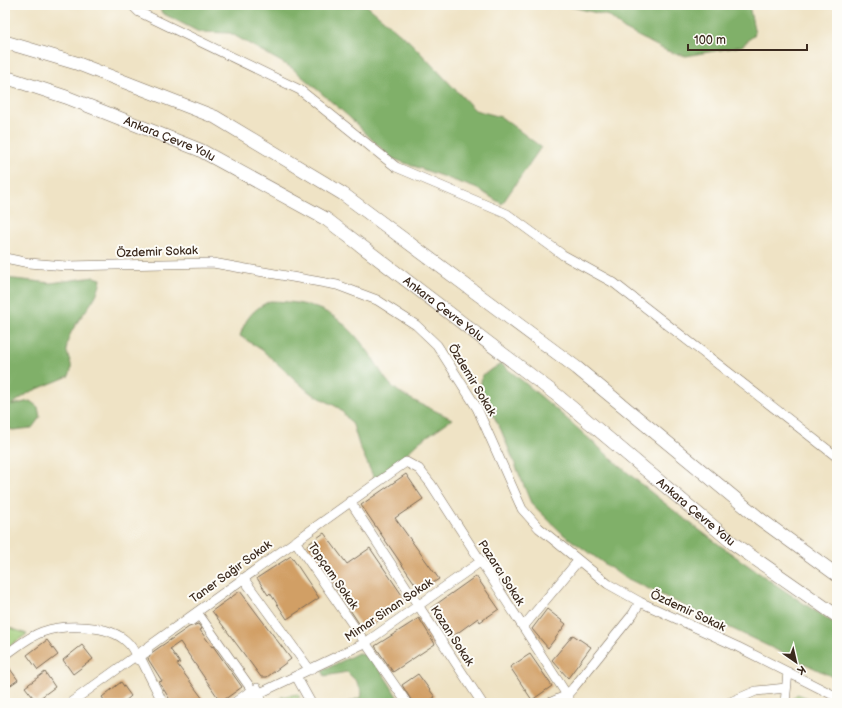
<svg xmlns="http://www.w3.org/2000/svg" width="842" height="708" font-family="'Balsamiq Sans',sans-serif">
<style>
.green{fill:#a0cc79;stroke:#6e7b4c}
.forest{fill:#80b069;stroke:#5e6d44}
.building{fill:#d19f65}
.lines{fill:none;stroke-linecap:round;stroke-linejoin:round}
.minor-casing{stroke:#7a6b58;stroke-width:10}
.highway-casing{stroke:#7a6b58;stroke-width:14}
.minor{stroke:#fff;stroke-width:9}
.highway{stroke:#fff;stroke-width:13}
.labels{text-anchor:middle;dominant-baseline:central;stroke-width:4;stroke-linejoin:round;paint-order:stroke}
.street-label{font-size:12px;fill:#3b2a1e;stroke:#fdfcf7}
</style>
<rect width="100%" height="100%" fill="#fdfcf7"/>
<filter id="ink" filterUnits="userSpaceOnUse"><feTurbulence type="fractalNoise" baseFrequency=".025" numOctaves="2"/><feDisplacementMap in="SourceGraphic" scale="8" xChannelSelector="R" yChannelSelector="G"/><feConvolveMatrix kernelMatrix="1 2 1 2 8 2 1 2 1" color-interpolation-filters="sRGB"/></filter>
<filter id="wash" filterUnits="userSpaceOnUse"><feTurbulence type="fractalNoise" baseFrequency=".012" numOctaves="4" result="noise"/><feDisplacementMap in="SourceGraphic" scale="16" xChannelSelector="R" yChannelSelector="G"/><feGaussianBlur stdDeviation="0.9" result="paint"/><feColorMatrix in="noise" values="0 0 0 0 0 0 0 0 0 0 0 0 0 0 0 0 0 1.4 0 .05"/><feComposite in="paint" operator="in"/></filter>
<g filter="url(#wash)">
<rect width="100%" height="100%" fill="#efe3c5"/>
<!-- green -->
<path class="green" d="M5,626l22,8 -22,15z
M298,694l2,4 -11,1 1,4h-9v-6z
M797,694l11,4 -2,5h-15l1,-4z"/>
<!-- forest -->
<path class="forest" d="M158,5h208l44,37 65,68 26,7 40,30 -39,57 -24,-15 -87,-31 -43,-42 -56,-48 -62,-35 -31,-1 -37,-19z
M564,5h185l6,29 -13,12 -56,10 -19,-5 -43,-22 -15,-13z
M94,277l7,2c-2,24 -29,41 -34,65 -3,13 9,17 2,32l-39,16 -19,13 19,-4 8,6 2,10 -8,11 -19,2 -8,-2v-150l46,5z
M270,301c49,1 71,13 100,53 7,10 13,24 23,33 13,12 42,23 59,32l-33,23 -27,25 -18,11 -15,-33 -6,-20 -14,-17 -30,-16 -47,-42 -22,-14c5,-17 13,-27 30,-35z
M501,364c42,32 80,68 120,103 67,58 141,110 216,158v54l-215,-103 -58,-41 -33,-32 -30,-73 -21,-40 2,-15z
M358,653c16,0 35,38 43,50h-54l14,-6 1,-4 -5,-11 -10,-10 -22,4 -3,-5z"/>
<g id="blocks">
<!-- building -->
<path class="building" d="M406,474l17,25 -28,19 44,61 -19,12 -59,-86z
M324,533l23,31 23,-16 36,53 -42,30 -57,-86z
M291,556l28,42 -32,21 -17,-26 -2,2 -11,-17z
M476,576l23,33 -19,13 -2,-4 -26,19 -21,-29z
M240,591l51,68 -24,18h-6l-49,-66z
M547,609l19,15 -18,24 -16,-19z
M419,618l16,26 -42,28 -18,-26z
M198,624l4,5 -2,1 12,17 1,-1 29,41 -21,15 -41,-60 -10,7 10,14 -3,1 29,39h-34l-13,-21 3,-1 -14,-22 6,-8 35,-24z
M573,635l18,12 -23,31 -16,-18z
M47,640l11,15 -20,15 -11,-15z
M82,645l11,14 -20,15 -10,-14z
M530,654l22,32 -20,14 -22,-33z
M5,662l13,18 -13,9z
M45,672l10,15 -19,14 -11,-14z
M418,674l17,23 -9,6h-13l-11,-18z
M121,682l10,14 -8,7h-17l-4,-6z"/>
</g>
</g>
<g filter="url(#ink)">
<use href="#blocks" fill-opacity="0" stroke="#7a6b58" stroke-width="1"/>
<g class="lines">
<!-- minor casing -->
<g class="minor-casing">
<path id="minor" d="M132,5l7,7 161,78 96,77 111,47 56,41 51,28 223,174
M5,258l24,5 37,3 147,-3 124,22 40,15 39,25 21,20 40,63 45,101 17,19 69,56 32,18 98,45 99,50
M350,501l132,202
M295,541l112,162
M243,578l67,92
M191,621l8,-6 53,75 -18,13
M523,627l55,-66
M148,651l-8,6 23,46
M5,655c12,-8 23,-18 37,-23 23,-8 67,-8 85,10 6,5 8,12 11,18
M296,676l15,27
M257,688l3,5 1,10
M70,703l336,-241 13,7 12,15 136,211 3,8
M243,703l17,-10 105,-50 115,-81
M549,703l18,-8 7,-8 59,-73 7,-12
M728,703l28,-12 30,-3
M785,703l3,-31"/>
</g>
<!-- highway casing -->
<g class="highway-casing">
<g id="highway">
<path d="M5,42l71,21 139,54 128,77 234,174 183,151 77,56"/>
<path id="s1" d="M5,77l61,20 134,53 126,69 232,177 176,148 103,72"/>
</g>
</g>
<!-- minor -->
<use href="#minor" class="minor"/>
<!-- highway -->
<use href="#highway" class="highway"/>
</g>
</g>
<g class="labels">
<!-- street labels -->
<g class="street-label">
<text stroke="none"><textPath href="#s1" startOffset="176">Ankara Çevre Yolu</textPath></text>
<text transform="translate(157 252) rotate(-2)">Özdemir Sokak</text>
<text stroke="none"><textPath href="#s1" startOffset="500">Ankara Çevre Yolu</textPath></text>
<text transform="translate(472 380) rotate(59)">Özdemir Sokak</text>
<text stroke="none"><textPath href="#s1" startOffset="824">Ankara Çevre Yolu</textPath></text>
<text transform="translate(231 572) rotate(-36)">Taner Sağır Sokak</text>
<text transform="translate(501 573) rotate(57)">Pazarcı Sokak</text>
<text transform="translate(333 576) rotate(55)">Topçam Sokak</text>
<text transform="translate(389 610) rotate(-34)">Mimar Sinan Sokak</text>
<text transform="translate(688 611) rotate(25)">Özdemir Sokak</text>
<text transform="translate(452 636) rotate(57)">Kozan Sokak</text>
</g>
</g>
<!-- margin -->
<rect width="842" height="708" fill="none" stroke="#fdfcf7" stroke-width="20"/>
<!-- north arrow -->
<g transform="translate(796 662) rotate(146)" stroke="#fdfcf7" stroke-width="3" paint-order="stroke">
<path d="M0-3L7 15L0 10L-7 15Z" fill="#3b2a1e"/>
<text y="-6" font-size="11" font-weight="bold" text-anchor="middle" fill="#3b2a1e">K</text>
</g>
<!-- scale -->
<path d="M688 44v6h119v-6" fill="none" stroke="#3b2a1e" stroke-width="2"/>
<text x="694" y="44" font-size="12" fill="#3b2a1e" stroke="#fdfcf7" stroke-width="3" paint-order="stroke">100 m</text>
</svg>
